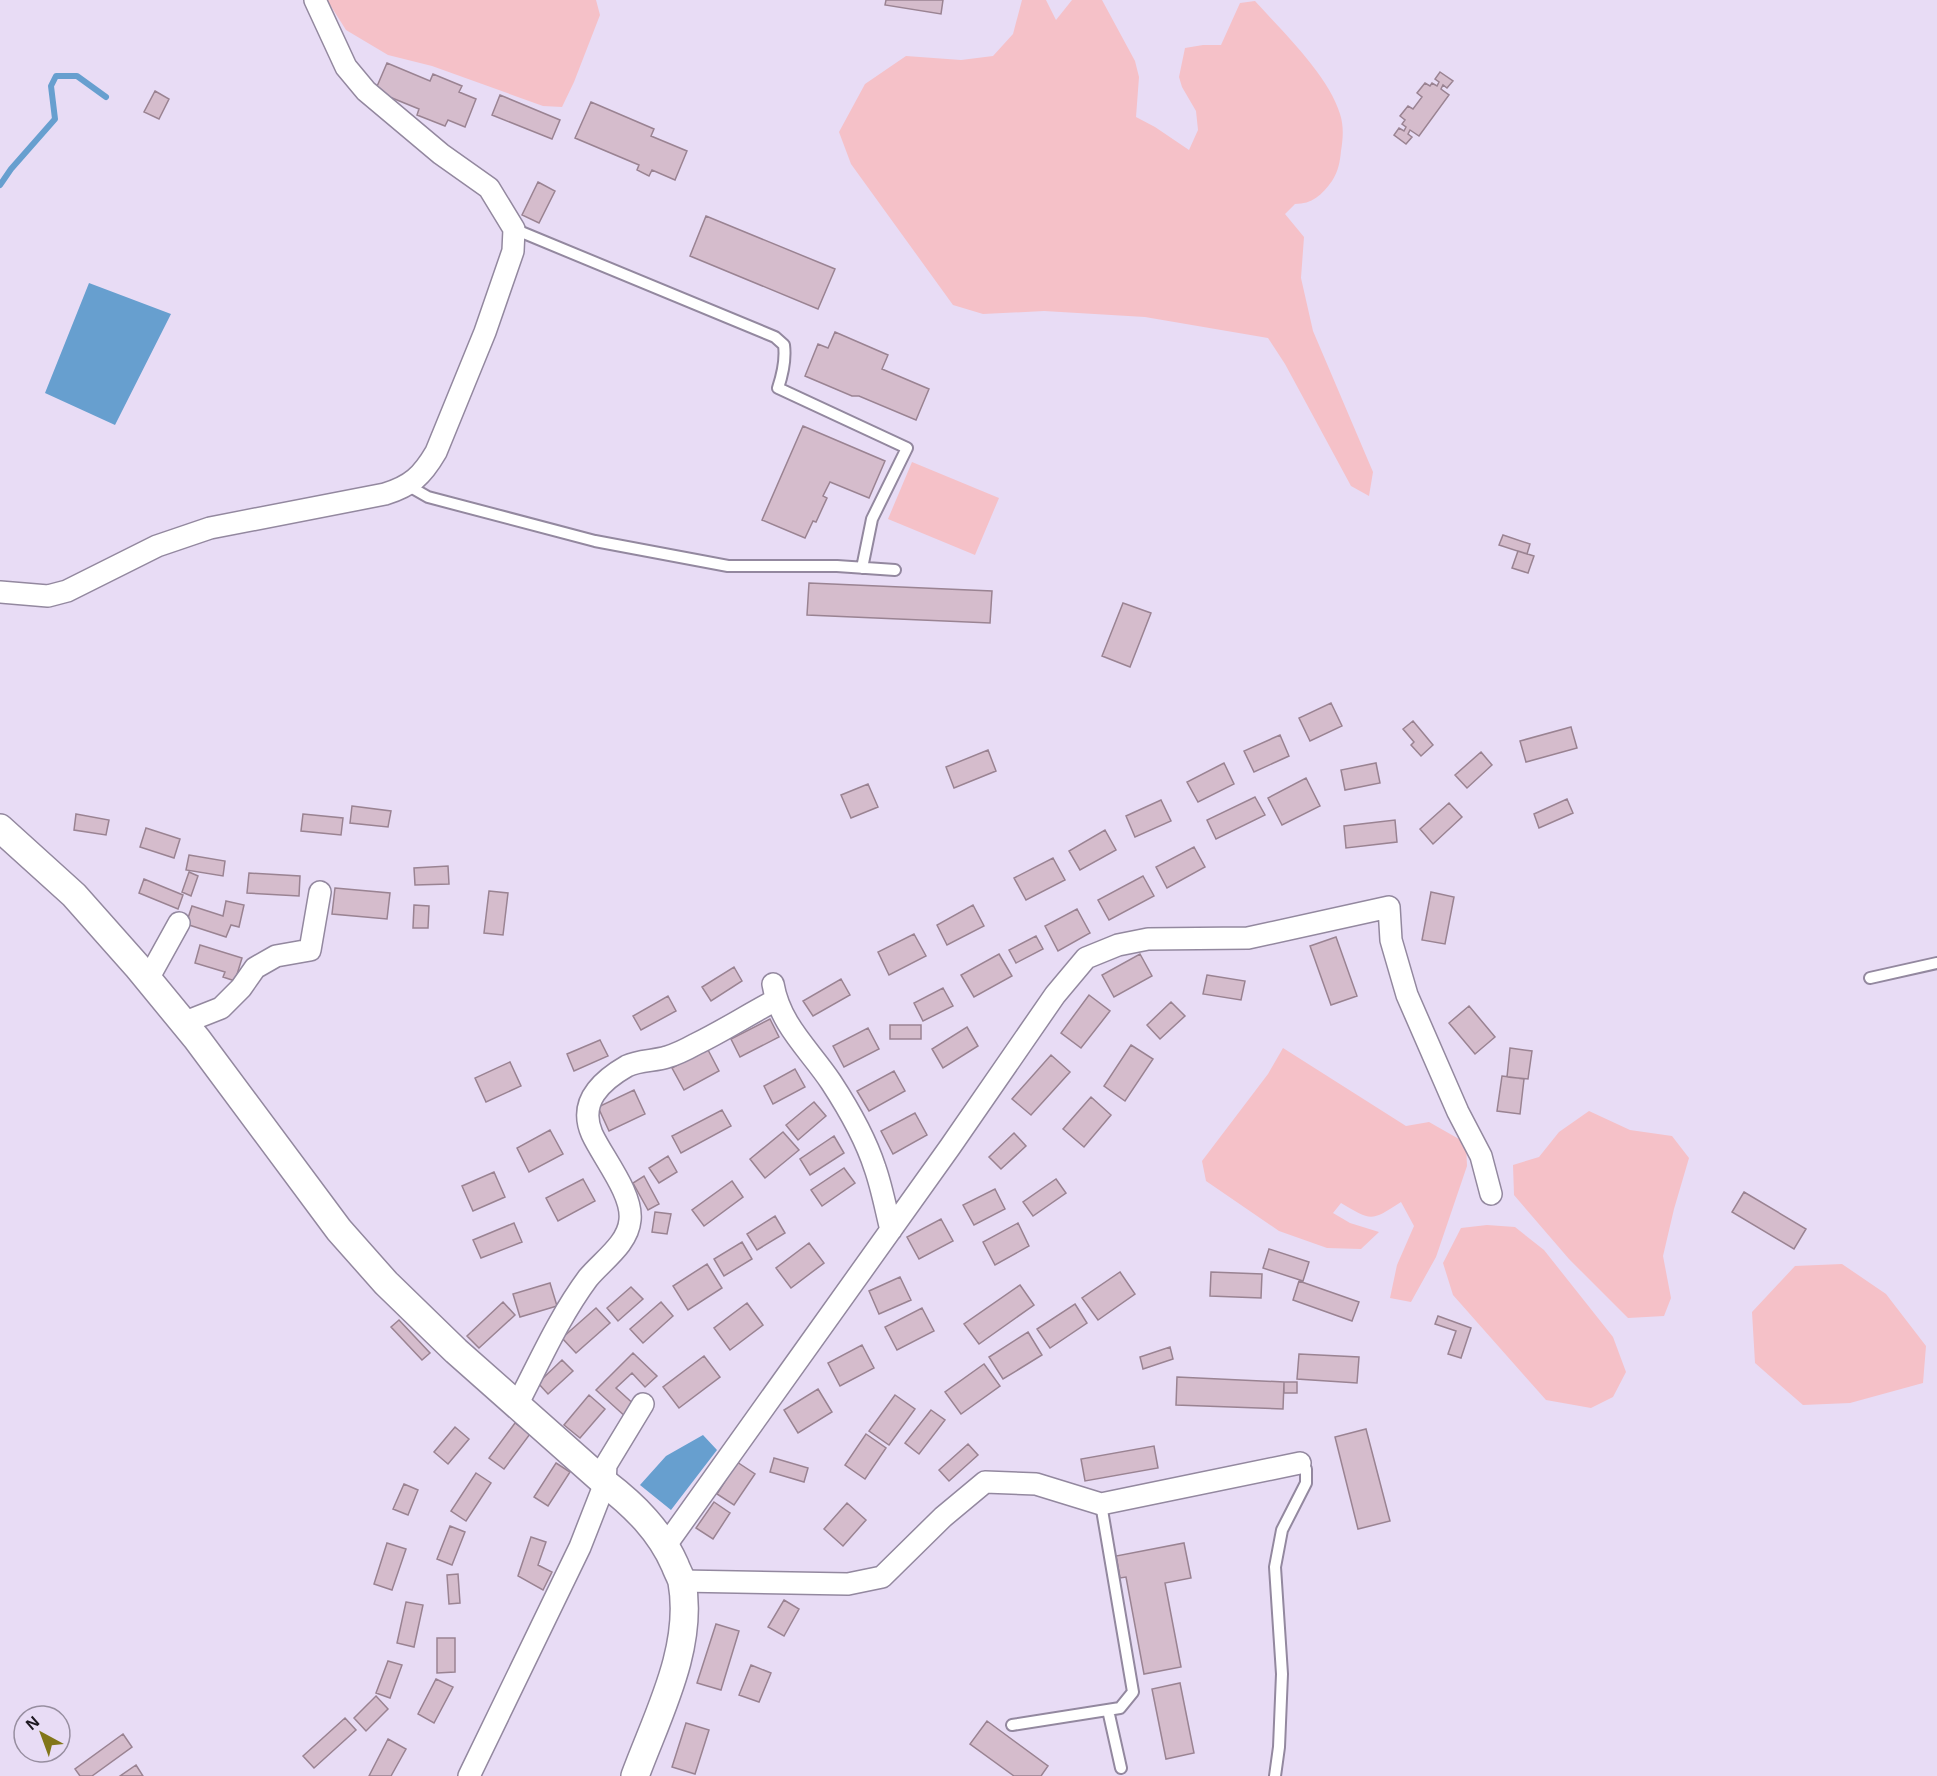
<svg xmlns="http://www.w3.org/2000/svg" width="1937" height="1776" font-family="Arial,sans-serif">
<style>
.green{fill:#f5c1c8}
.water{fill:#679fcf}
.lines{fill:none;stroke-linecap:round;stroke-linejoin:round}
.stream{stroke:#679fcf;stroke-width:6}
.building{fill:#d5bccc;stroke:#9a8392;stroke-width:1.5}
.service-casing{stroke:#93889f;stroke-width:14}
.minor-casing{stroke:#93889f;stroke-width:24}
.tertiary-casing{stroke:#93889f;stroke-width:30}
.service{stroke:#fff;stroke-width:10}
.minor{stroke:#fff;stroke-width:21}
.tertiary{stroke:#fff;stroke-width:27}
</style>
<rect width="100%" height="100%" fill="#e8dcf5"/>
<!-- green -->
<path class="green" d="M327,0h269l4,15 -26,67 -12,25 -19,-1 -111,-40 -44,-11 -42,-25z
M1022,0h24l10,20 16,-20h30l33,61 4,16 -3,40 19,10 34,23 9,-20 -2,-19 -14,-24 -3,-10 6,-29 18,-3h18l19,-42 15,-2c27,30 74,75 85,113 4,12 3,25 1,37 -1,11 -3,21 -9,30 -10,14 -20,23 -37,23l-10,10 19,23 -3,41 12,53 60,141 -4,24 -18,-10 -66,-122 -17,-26 -123,-21 -101,-6 -61,3 -30,-9 -102,-141 -12,-32 26,-48 41,-28 55,4 32,-4 20,-22z
M912,462l87,36 -24,57 -87,-36z
M1283,1048l123,78 23,-4 37,21 1,23 -31,91 -25,45 -21,-4 7,-33 17,-39 -13,-24c-31,20 -29,19 -60,1l-8,10 17,10 29,9 -18,17 -34,-1 -48,-17 -73,-50 -4,-20 66,-87z
M1589,1111l41,19 42,6 17,22 -15,51 -11,47 8,42 -7,18 -36,2 -59,-59 -55,-64 -1,-30 26,-8 20,-25z
M1487,1225l28,2 29,23 69,87 13,35 -13,25 -22,11 -45,-8 -93,-105 -10,-32 18,-35z
M1842,1264l44,30 40,52 -3,37 -73,20 -47,2 -48,-42 -3,-51 43,-46z"/>
<!-- water -->
<path class="water" d="M89,283l82,31 -56,111 -70,-32z
M703,1435l14,15 -46,60 -31,-25 26,-29z"/>
<g class="lines">
<!-- stream -->
<path class="stream" d="M0,185l11,-16 44,-50 -4,-33 5,-10h21l29,21"/>
</g>
<!-- building -->
<path class="building" d="M886,0h57l-2,14 -56,-9z
M387,63l43,18 3,-7 29,12 -3,6 17,7 -11,28 -17,-7 -3,6 -28,-11 2,-6 -44,-18z
M1440,72l13,9 -6,7 -4,-3 -2,4 8,6 -30,41 -9,-6 -2,4 4,3 -6,7 -12,-9 5,-7 5,3 2,-4 -4,-3 3,-4 -5,-4 8,-10 5,3 9,-12 -5,-4 8,-10 5,3 2,-3 5,3 2,-4 -4,-3z
M155,91l14,8 -10,20 -15,-7z
M500,95l60,25 -8,19 -60,-24z
M591,102l63,27 -3,7 36,15 -12,29 -23,-10 -3,6 -12,-6 2,-5 -64,-27z
M538,182l17,9 -16,32 -17,-8z
M706,216l129,53 -17,40 -128,-53z
M835,332l53,23 -6,14 47,20 -13,31 -57,-24h-7l-47,-20 13,-32 10,4z
M803,426l82,35 -16,37 -39,-16 -7,14 4,2 -11,24 -3,-1 -8,17 -43,-18z
M1503,535l27,9 -3,10 -28,-9z
M1518,551l16,5 -6,17 -16,-5z
M809,583l183,8 -2,32 -183,-8z
M1123,603l28,10 -21,54 -28,-11z
M1331,703l11,23 -32,15 -11,-23z
M1413,721l20,24 -12,11 -10,-11 3,-3 -11,-13z
M1571,727l6,21 -51,14 -6,-21z
M1280,735l9,21 -35,16 -10,-21z
M988,750l8,21 -42,17 -8,-21z
M1481,752l11,13 -25,23 -12,-13z
M1224,763l10,21 -36,18 -11,-20z
M1376,763l4,20 -35,7 -4,-20z
M1306,778l14,28 -38,19 -14,-27z
M868,784l10,23 -27,11 -10,-23z
M1255,797l10,18 -49,24 -9,-19z
M1567,799l6,14 -34,15 -5,-14z
M1161,800l10,21 -36,16 -9,-21z
M1449,803l13,14 -29,27 -13,-15z
M352,806l39,5 -3,16 -38,-4z
M76,814l33,6 -3,15 -32,-5z
M303,814l40,4 -2,17 -40,-4z
M1395,820l2,22 -51,6 -2,-22z
M146,828l34,11 -6,19 -34,-11z
M1105,830l11,20 -36,20 -11,-19z
M1194,847l11,20 -38,21 -11,-21z
M189,855l36,6 -2,15 -37,-6z
M1053,858l12,22 -39,20 -12,-22z
M448,866l1,18 -34,1 -1,-17z
M189,872l9,4 -7,20 -9,-4z
M249,873l51,3 -1,20 -52,-3z
M1143,876l11,20 -45,24 -11,-20z
M144,879l39,16 -5,14 -39,-16z
M335,888l55,5 -3,26 -55,-5z
M489,891l19,2 -5,42 -19,-2z
M1431,892l23,5 -9,47 -23,-4z
M226,901l18,4 -5,22 -8,-2 -5,12 -40,-13 6,-18 31,10z
M414,905l15,1 -1,22h-15z
M973,905l11,21 -37,19 -10,-20z
M1077,909l13,24 -32,18 -13,-25z
M914,934l12,22 -37,19 -11,-23z
M1036,936l7,13 -27,14 -7,-13z
M1336,937l21,59 -26,9 -21,-59z
M200,945l42,13 -7,23 -12,-4 2,-5 -30,-9z
M999,954l13,22 -38,21 -13,-22z
M1140,954l12,22 -38,21 -12,-22z
M734,967l8,14 -31,20 -9,-14z
M1207,975l38,6 -4,19 -38,-6z
M841,979l9,16 -37,21 -10,-15z
M943,988l10,18 -30,15 -9,-18z
M1089,995l21,16 -29,37 -20,-15z
M668,996l8,15 -35,19 -8,-14z
M1171,1002l14,14 -25,23 -13,-14z
M1469,1006l26,31 -20,17 -26,-31z
M770,1019l9,18 -39,20 -9,-18z
M890,1025h31v14h-31z
M967,1027l11,19 -35,22 -11,-19z
M868,1028l11,21 -35,18 -11,-21z
M600,1040l8,16 -34,15 -7,-17z
M1131,1045l22,14 -28,42 -21,-15z
M707,1048l12,23 -35,19 -12,-22z
M1510,1048l22,3 -4,28 -21,-2z
M1051,1055l19,17 -39,43 -19,-16z
M510,1062l11,24 -35,16 -11,-24z
M795,1069l10,18 -32,17 -9,-18z
M894,1071l11,20 -36,20 -12,-20z
M1502,1076l22,3 -4,35 -23,-3z
M634,1090l11,24 -36,17 -11,-24z
M1091,1097l20,18 -27,32 -21,-18z
M814,1102l12,14 -28,24 -12,-15z
M722,1110l9,16 -50,27 -9,-17z
M915,1113l12,22 -34,19 -12,-23z
M550,1130l13,24 -34,18 -12,-24z
M783,1132l16,18 -34,28 -15,-19z
M1014,1133l12,13 -25,23 -12,-12z
M834,1136l10,17 -34,22 -10,-16z
M668,1156l9,16 -18,11 -10,-15z
M844,1168l11,15 -33,23 -11,-16z
M494,1172l11,25 -32,14 -11,-25z
M644,1176l15,28 -11,6 -15,-27z
M583,1179l12,22 -37,20 -12,-23z
M1056,1179l10,14 -33,23 -10,-14z
M732,1181l11,16 -39,29 -12,-16z
M995,1189l10,20 -31,16 -11,-20z
M1744,1192l62,37 -12,20 -62,-37z
M655,1212l16,2 -4,20 -15,-2z
M775,1216l10,17 -28,17 -10,-16z
M941,1219l12,22 -34,18 -12,-22z
M514,1223l8,19 -41,16 -8,-18z
M1018,1223l11,23 -34,19 -12,-23z
M742,1242l10,17 -28,17 -10,-17z
M809,1243l15,20 -33,25 -15,-20z
M1269,1249l40,13 -6,19 -40,-13z
M707,1264l15,24 -34,22 -15,-24z
M1120,1272l15,22 -37,26 -16,-22z
M1211,1272l51,2 -1,24 -51,-2z
M900,1277l11,23 -32,14 -10,-23z
M1299,1281l60,21 -7,19 -59,-21z
M550,1283l7,23 -37,11 -7,-23z
M1020,1285l14,20 -55,39 -15,-20z
M631,1287l12,12 -25,22 -11,-13z
M503,1302l12,13 -36,33 -12,-12z
M661,1302l12,14 -30,27 -13,-14z
M747,1303l16,22 -33,25 -16,-22z
M1075,1304l12,19 -37,25 -13,-19z
M596,1308l14,15 -34,30 -14,-15z
M922,1308l12,23 -37,19 -12,-23z
M1438,1316l33,12 -10,30 -13,-4 8,-23 -21,-7z
M399,1320l31,33 -8,7 -31,-33z
M1028,1332l14,23 -39,24 -14,-22z
M862,1345l12,23 -34,18 -12,-23z
M1170,1347l3,12 -30,10 -3,-12z
M633,1353l24,23 -12,11 -13,-14 -16,15 21,19 -10,11 -31,-28z
M1299,1354l60,3 -2,26 -60,-4z
M704,1356l16,21 -41,31 -16,-21z
M562,1360l11,11 -25,23 -10,-11z
M984,1364l16,22 -39,28 -16,-22z
M1177,1377l107,5 -1,27 -107,-4z
M1284,1382h13v11h-13z
M818,1389l14,23 -34,21 -14,-23z
M589,1395l16,14 -25,29 -16,-13z
M895,1395l20,14 -26,36 -20,-14z
M931,1410l14,10 -26,34 -14,-11z
M515,1423l15,11 -26,35 -15,-11z
M455,1427l14,12 -21,25 -14,-12z
M1366,1429l24,92 -32,8 -23,-92z
M866,1434l20,14 -21,31 -20,-14z
M968,1444l10,11 -29,26 -10,-11z
M1154,1446l4,22 -73,13 -4,-22z
M774,1458l34,10 -4,14 -34,-10z
M737,1462l18,12 -21,31 -17,-11z
M556,1463l14,9 -22,34 -14,-9z
M476,1473l15,10 -25,38 -15,-10z
M404,1484l14,6 -10,25 -15,-6z
M714,1502l16,11 -17,26 -17,-11z
M847,1503l19,17 -23,26 -19,-17z
M450,1526l15,6 -13,33 -15,-6z
M531,1537l15,5 -8,23 14,7 -9,18 -25,-14z
M387,1543l19,6 -14,41 -18,-6z
M1184,1543l7,35 -26,5 16,84 -37,7 -18,-97 -6,1 -4,-22z
M458,1574l2,29 -11,1 -2,-29z
M784,1600l15,9 -15,27 -16,-9z
M406,1602l17,3 -9,42 -17,-4z
M716,1624l23,7 -18,59 -24,-7z
M437,1638h18v34l-18,1z
M388,1661l14,4 -12,33 -14,-5z
M751,1665l20,8 -12,29 -20,-7z
M436,1679l17,8 -19,36 -16,-9z
M1180,1683l14,70 -28,6 -14,-70z
M376,1696l12,13 -22,22 -12,-13z
M345,1718l11,12 -42,38 -11,-12z
M987,1721l61,45 -7,10h-27l-44,-32z
M686,1723l23,7 -14,44 -23,-7z
M123,1734l9,13 -40,29h-12l-5,-7z
M388,1739l18,10 -15,27h-22z
M136,1765l7,11h-23z"/>
<g class="lines">
<!-- service casing -->
<g class="service-casing">
<path id="service" d="M514,229l261,108 9,8c2,15 -1,28 -6,43l129,60 -35,71 -10,49
M407,485l21,12 167,44 133,25h109l58,4
M1870,978l67,-15
M1108,1710l13,58
M1012,1725l108,-17 13,-16 -32,-188
M1275,1776l4,-29 3,-73 -7,-107 7,-37 24,-47v-14l-6,-6"/>
</g>
<!-- minor casing -->
<g class="minor-casing">
<path id="minor" d="M0,592l48,4 19,-5 90,-45 53,-18 175,-34c26,-8 37,-18 51,-42l49,-120 28,-81 1,-22 -25,-41 -48,-34 -75,-63 -20,-24 -31,-67
M148,979l31,-56
M773,984c7,41 36,65 58,98 17,26 34,55 44,86 7,20 11,42 16,62
M183,1023l38,-15 20,-20 14,-20 21,-12 34,-6 10,-58
M517,1405c22,-42 42,-88 71,-127 14,-17 40,-34 42,-58 3,-26 -27,-62 -38,-86 -14,-32 9,-53 35,-68 12,-6 28,-5 40,-9 10,-3 20,-8 29,-13 27,-13 53,-30 80,-44
M666,1545l284,-398 105,-152 31,-37 32,-13 30,-6 100,-1 141,-31 2,33 16,55 51,117 23,44 10,38
M681,1581l167,3 34,-7 61,-60 42,-35 51,2 65,20 199,-41
M469,1776l111,-229 25,-64 1,-18 37,-61"/>
</g>
<!-- tertiary casing -->
<g class="tertiary-casing">
<path id="tertiary" d="M0,828l74,67 63,71 60,73 142,191 47,53 70,68 149,132c30,23 55,48 70,82 2,6 6,12 7,17 12,66 -25,134 -47,194"/>
</g>
<!-- service -->
<use href="#service" class="service"/>
<!-- minor -->
<use href="#minor" class="minor"/>
<!-- tertiary -->
<use href="#tertiary" class="tertiary"/>
</g>
<!-- north arrow -->
<g transform="translate(42 1734) rotate(319)"><circle r="28" fill="#e8dcf5" stroke="#978ea0" stroke-width="1.5"/>
<path d="M0-4.5L10 22L0 15L-10 22Z" fill="#827619"/>
<text y="-9" font-size="16" font-weight="bold" text-anchor="middle" fill="#1d1821">N</text>
</g>
</svg>
